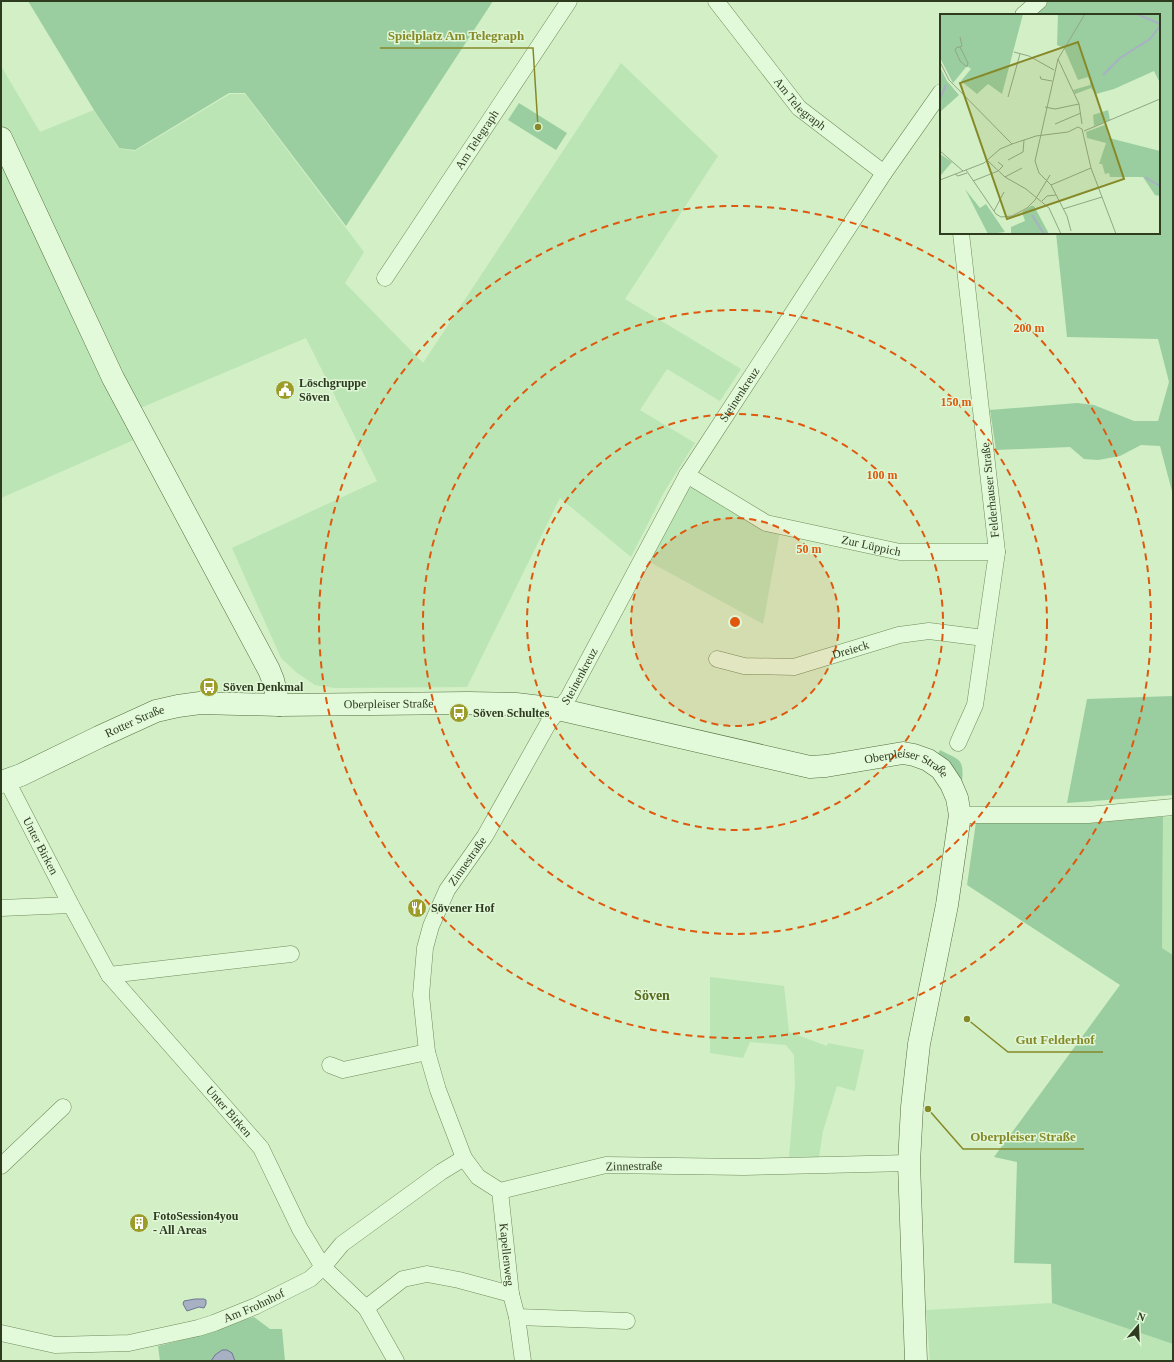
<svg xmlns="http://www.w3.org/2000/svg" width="1174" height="1362" font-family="'Times New Roman',serif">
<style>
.farmland{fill:#bbe5b4}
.green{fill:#9acea0}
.water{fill:#a8b0c3;stroke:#6e7792}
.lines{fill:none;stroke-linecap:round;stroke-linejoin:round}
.street-casing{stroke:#728c5b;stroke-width:17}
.secondary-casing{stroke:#566d3e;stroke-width:23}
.street{stroke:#e3fada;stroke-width:16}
.secondary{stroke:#e3fada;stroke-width:22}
.ring{fill:none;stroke:#df580d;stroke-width:2;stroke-dasharray:7 5}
.labels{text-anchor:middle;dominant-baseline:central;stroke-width:3;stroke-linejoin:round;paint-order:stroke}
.street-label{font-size:12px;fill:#2e3b1f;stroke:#dff7d6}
.poi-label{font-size:12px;font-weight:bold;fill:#2e3b1f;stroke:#dff7d6;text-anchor:start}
.quarter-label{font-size:14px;font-weight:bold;fill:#59691e;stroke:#dff7d6}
.inset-river{fill:none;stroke:#a8b0c3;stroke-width:2}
.inset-road{fill:none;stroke:#90a783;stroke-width:1}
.view{fill:#868928;fill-opacity:0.15;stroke:#868928;stroke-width:2}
.inset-edge{fill:none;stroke:#2e3b1f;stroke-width:2}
.centre{fill:#df580d;stroke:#dff7d6;stroke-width:2}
.ring-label{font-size:12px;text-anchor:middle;font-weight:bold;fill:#df580d;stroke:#dff7d6;stroke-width:3;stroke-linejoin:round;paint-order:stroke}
.leader{fill:none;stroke:#868928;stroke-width:1.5}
.callout-dot{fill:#868928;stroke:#dff7d6;stroke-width:1.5}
.callout-label{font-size:13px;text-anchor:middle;font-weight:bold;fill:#868928;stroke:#dff7d6;stroke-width:3;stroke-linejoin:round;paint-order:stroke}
</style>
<rect width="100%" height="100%" fill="#d2efc6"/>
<!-- farmland -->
<path class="farmland" d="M621,63l97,93 -93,143 116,70 -21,32 -53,-32 -27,41 55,33 -31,49 -33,65 -71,-59 -93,189 -133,1 -19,-3 -19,-13 -15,-14 -49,-110 145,-67 -71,-143 -168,71 -2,30 -135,59v-432l39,66 54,-22 24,38 17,3 95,-57h15l119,158 -19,31 78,80z
M694,486l86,45 -17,93 -115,-63 40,-72z
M1173,816v139l-11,-7 1,-131z
M710,977l74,9 5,46 38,14 1,-3 36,7 -9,41 -18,-5 -14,45 -4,26h-30l6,-71 -1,-31 -8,-10 -36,-3 -7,16 -33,-5z
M1052,1303l121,41v17h-243l-4,-51z"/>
<!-- green -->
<path class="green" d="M28,1h465l-147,225 -101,-133h-16l-94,57 -16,-2 -25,-38z
M1024,1h149v494l-13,-49 -19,-1 -21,11 -22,4 -14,-1 -14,-12 -74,3 -6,-40 87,-7 17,2 40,16h24l11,-39 -11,-43 -91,-2 -11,-104h103v-218h-127l-1,-7z
M519,103l48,30 -11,17 -48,-30z
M1173,696v99l-106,8 20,-104z
M940,750c21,11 24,8 22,34l-25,-28z
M1163,817l-1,131 11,7v389l-121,-41 -1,-39 -37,-1 3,-101 -23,-5 126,-172 -153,-100 9,-63z
M254,1317l16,12h12l3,32h-125l-2,-15 32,-8 44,-16z"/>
<!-- water -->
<path class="water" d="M195,1299h9l2,1v4l-2,4 -5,-1 -12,4 -4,-7 1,-3z
M222,1350h5l5,3 3,8h-24l4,-6z"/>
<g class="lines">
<!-- street casing -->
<g class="street-casing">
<g id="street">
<path id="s1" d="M716,1l83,107 85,65"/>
<path d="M1023,15l16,-14"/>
<path id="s2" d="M385,278l184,-277"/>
<path id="s3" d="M687,475l79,48 134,29h97"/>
<path id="s4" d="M717,659l27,7 50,1 105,-32 30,-4 55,7"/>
<path d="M958,743l17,-38 22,-153 -36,-319"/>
<path id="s5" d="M7,781l64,124 38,70 152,173 39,81 23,38 43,41 30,53"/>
<path d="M960,815h128l85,-8"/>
<path d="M1,908l70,-3"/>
<path d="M109,975l182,-21"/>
<path d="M330,1065l13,5 84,-18"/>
<path id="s6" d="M909,1163l-165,4 -138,-2 -106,26 -22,-14 -14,-19 -26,-68 -11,-38 -6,-57 4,-47 6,-22 16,-36 38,-54 64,-114 19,-24 119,-223 197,-302 57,-81"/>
<path d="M1,1166l62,-59"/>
<path id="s7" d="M500,1191l11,103 6,23 6,44"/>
<path d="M366,1308l37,-29 24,-5 32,6 52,14"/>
<path d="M517,1317l110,4"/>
<path id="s8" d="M1,1333l54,12 74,-2 69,-15 16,-5 42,-17 54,-27 13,-12 19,-23 99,-72 23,-14"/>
</g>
</g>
<!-- secondary casing -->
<g class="secondary-casing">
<g id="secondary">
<path d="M1,138l112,240 156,292 4,10 6,25"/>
<path id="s9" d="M1,782l20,-7 78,-38 57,-26 22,-5 22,-3 79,2 189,-2 48,1 42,5 252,58 16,-1 77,-13 11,2 14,5 13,9 10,15 6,14 3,17 -13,90 -28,139 -7,63 -3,56 7,198"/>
</g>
</g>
<!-- street -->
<use href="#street" class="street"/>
<!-- secondary -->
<use href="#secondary" class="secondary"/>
</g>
<!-- distance rings -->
<circle cx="735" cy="622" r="104" fill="#df580d" fill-opacity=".12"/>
<g class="ring">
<circle cx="735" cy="622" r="104"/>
<circle cx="735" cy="622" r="208"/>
<circle cx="735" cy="622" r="312"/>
<circle cx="735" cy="622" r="416"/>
</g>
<!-- icons -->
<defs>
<g id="civic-disc" transform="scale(1)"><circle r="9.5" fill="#9c9c2a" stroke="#dff7d6"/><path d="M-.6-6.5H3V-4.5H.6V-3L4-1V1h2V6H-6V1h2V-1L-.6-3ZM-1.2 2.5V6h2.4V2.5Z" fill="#fff"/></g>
<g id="bus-disc" transform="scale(1)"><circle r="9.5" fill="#9c9c2a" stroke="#dff7d6"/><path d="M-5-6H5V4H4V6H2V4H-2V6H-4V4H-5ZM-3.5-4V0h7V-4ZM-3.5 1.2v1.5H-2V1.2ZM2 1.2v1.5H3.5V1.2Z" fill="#fff"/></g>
<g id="restaurant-disc" transform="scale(1)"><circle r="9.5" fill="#9c9c2a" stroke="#dff7d6"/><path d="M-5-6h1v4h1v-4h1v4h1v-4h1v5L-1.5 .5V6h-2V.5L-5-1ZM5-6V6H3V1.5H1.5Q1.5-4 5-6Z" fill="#fff"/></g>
<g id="building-disc" transform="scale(1)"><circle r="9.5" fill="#9c9c2a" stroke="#dff7d6"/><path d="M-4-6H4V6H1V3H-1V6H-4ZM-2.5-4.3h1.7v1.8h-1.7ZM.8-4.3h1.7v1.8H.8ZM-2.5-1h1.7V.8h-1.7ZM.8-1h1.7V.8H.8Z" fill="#fff"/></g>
</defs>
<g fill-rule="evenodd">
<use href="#civic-disc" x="285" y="390"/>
<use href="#bus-disc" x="209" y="687"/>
<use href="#bus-disc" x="459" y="713"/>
<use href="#restaurant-disc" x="417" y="908"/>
<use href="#building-disc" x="139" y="1223"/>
</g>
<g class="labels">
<!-- street labels -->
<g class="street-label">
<text stroke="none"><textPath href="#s1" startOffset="133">Am Telegraph</textPath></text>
<text stroke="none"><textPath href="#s2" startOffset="166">Am Telegraph</textPath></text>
<text stroke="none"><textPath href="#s6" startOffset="1317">Steinenkreuz</textPath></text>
<text transform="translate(990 490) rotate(-96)">Felderhauser Straße</text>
<text stroke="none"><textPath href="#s3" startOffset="200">Zur Lüppich</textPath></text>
<text stroke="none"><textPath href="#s4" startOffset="137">Dreieck</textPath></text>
<text stroke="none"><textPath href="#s6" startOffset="993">Steinenkreuz</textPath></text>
<text stroke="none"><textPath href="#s9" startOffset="404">Oberpleiser Straße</textPath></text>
<text stroke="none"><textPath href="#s9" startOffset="147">Rotter Straße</textPath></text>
<text stroke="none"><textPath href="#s9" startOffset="932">Oberpleiser Straße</textPath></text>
<text stroke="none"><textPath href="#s5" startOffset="73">Unter Birken</textPath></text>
<text stroke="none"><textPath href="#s6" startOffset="776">Zinnestraße</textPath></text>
<text stroke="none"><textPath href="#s5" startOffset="401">Unter Birken</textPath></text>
<text transform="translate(634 1166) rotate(-1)">Zinnestraße</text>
<text stroke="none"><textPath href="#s7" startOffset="64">Kapellenweg</textPath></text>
<text stroke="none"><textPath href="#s8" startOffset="260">Am Frohnhof</textPath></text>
</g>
<!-- poi labels -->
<g class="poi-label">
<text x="299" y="383">Löschgruppe<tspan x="299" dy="14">Söven</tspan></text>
<text x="223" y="687">Söven Denkmal</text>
<text x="473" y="713">Söven Schultes</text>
<text x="431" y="908">Sövener Hof</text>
<text x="153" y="1216">FotoSession4you<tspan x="153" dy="14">- All Areas</tspan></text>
</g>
<!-- quarter labels -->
<g class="quarter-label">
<text x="652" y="995">Söven</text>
</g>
</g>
<!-- overview -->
<g transform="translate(940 14)">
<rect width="220" height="220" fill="#d2efc6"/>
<path d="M0,0h83l-21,80 -14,-10 -11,10 -16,-13 10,-12 -4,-3 -14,17 -13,-25zM118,0h102v69l-6,-12 -40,18 5,27 -5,-27 -18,5 -5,-6 -16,6 -2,-4 17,-5v-4l-2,-4 -10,3 -14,-32 -7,-3zM0,53l7,14 12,14 -19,17zM168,96l2,10 -16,6 -1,-11zM165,111l4,13 51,13v45l-5,-1 -12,-18h-33l-1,-4 -4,1 -3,-10h-3l7,-21 -19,-5 -1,-6zM0,140l12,8 -11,13 -1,-1zM25,175l15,19 6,-4 19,28 -17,2zM91,192h3l15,28h-38v-7l14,-6 -3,-9z" fill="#9acea0"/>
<path class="inset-river" d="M197,0l23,10M163,61l17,-17 30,-19 10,-13M0,85l6,-14M205,163l15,9M92,201l12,19"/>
<path class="inset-road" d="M145,0l-27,45 -23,102 4,12 12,12 40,-17M20,33l8,16 -1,4 -7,-6 -5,-11 1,-2 6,-2 -2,-9M74,38l15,4 25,14M118,45l21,45 3,20M0,48l9,18 63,64 24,-8 32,-4 10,-5 4,2 9,39 25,66M100,62l1,3 11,2M68,83l12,-43M105,93l10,2 24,-5M115,110l26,-11M144,117l76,-32M0,137l23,20M68,146l15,-8 1,-12M48,147l17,16 21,12 23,19 12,26M26,156l30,44 5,3 11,-1 15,-8 8,-8 15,-25M15,160l3,2 9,-3M65,163l17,-9M0,166l44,-17 16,-14 12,-5M33,167l25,-10 5,-5 -5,-4M111,171l16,31 4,15M102,187l5,-5 9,-1M123,195l39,-12M54,197l10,-19"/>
<path class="view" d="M138,28l46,137 -117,40 -47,-136z"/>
<rect width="220" height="220" class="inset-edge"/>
</g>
<circle cx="735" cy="622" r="6" class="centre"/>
<g class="ring-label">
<text x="1029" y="332">200 m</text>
<text x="956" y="406">150 m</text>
<text x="882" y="479">100 m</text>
<text x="809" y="553">50 m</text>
</g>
<!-- callouts -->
<path class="leader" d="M538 127L533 48H380M967 1019L1008 1052H1103M928 1109L963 1149H1084"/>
<g class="callout-dot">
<circle cx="538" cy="127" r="4"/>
<circle cx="967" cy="1019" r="4"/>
<circle cx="928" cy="1109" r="4"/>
</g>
<g class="callout-label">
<text x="456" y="40">Spielplatz Am Telegraph</text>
<text x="1055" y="1044">Gut Felderhof</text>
<text x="1023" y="1141">Oberpleiser Straße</text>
</g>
<!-- border -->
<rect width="1174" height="1362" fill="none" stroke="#2e3b1f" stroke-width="4"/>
<!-- north arrow -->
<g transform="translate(1138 1326) rotate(19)" stroke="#dff7d6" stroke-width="3" paint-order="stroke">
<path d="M0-3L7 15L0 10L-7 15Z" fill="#2e3b1f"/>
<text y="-6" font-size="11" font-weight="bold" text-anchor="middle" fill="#2e3b1f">N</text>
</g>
</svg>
